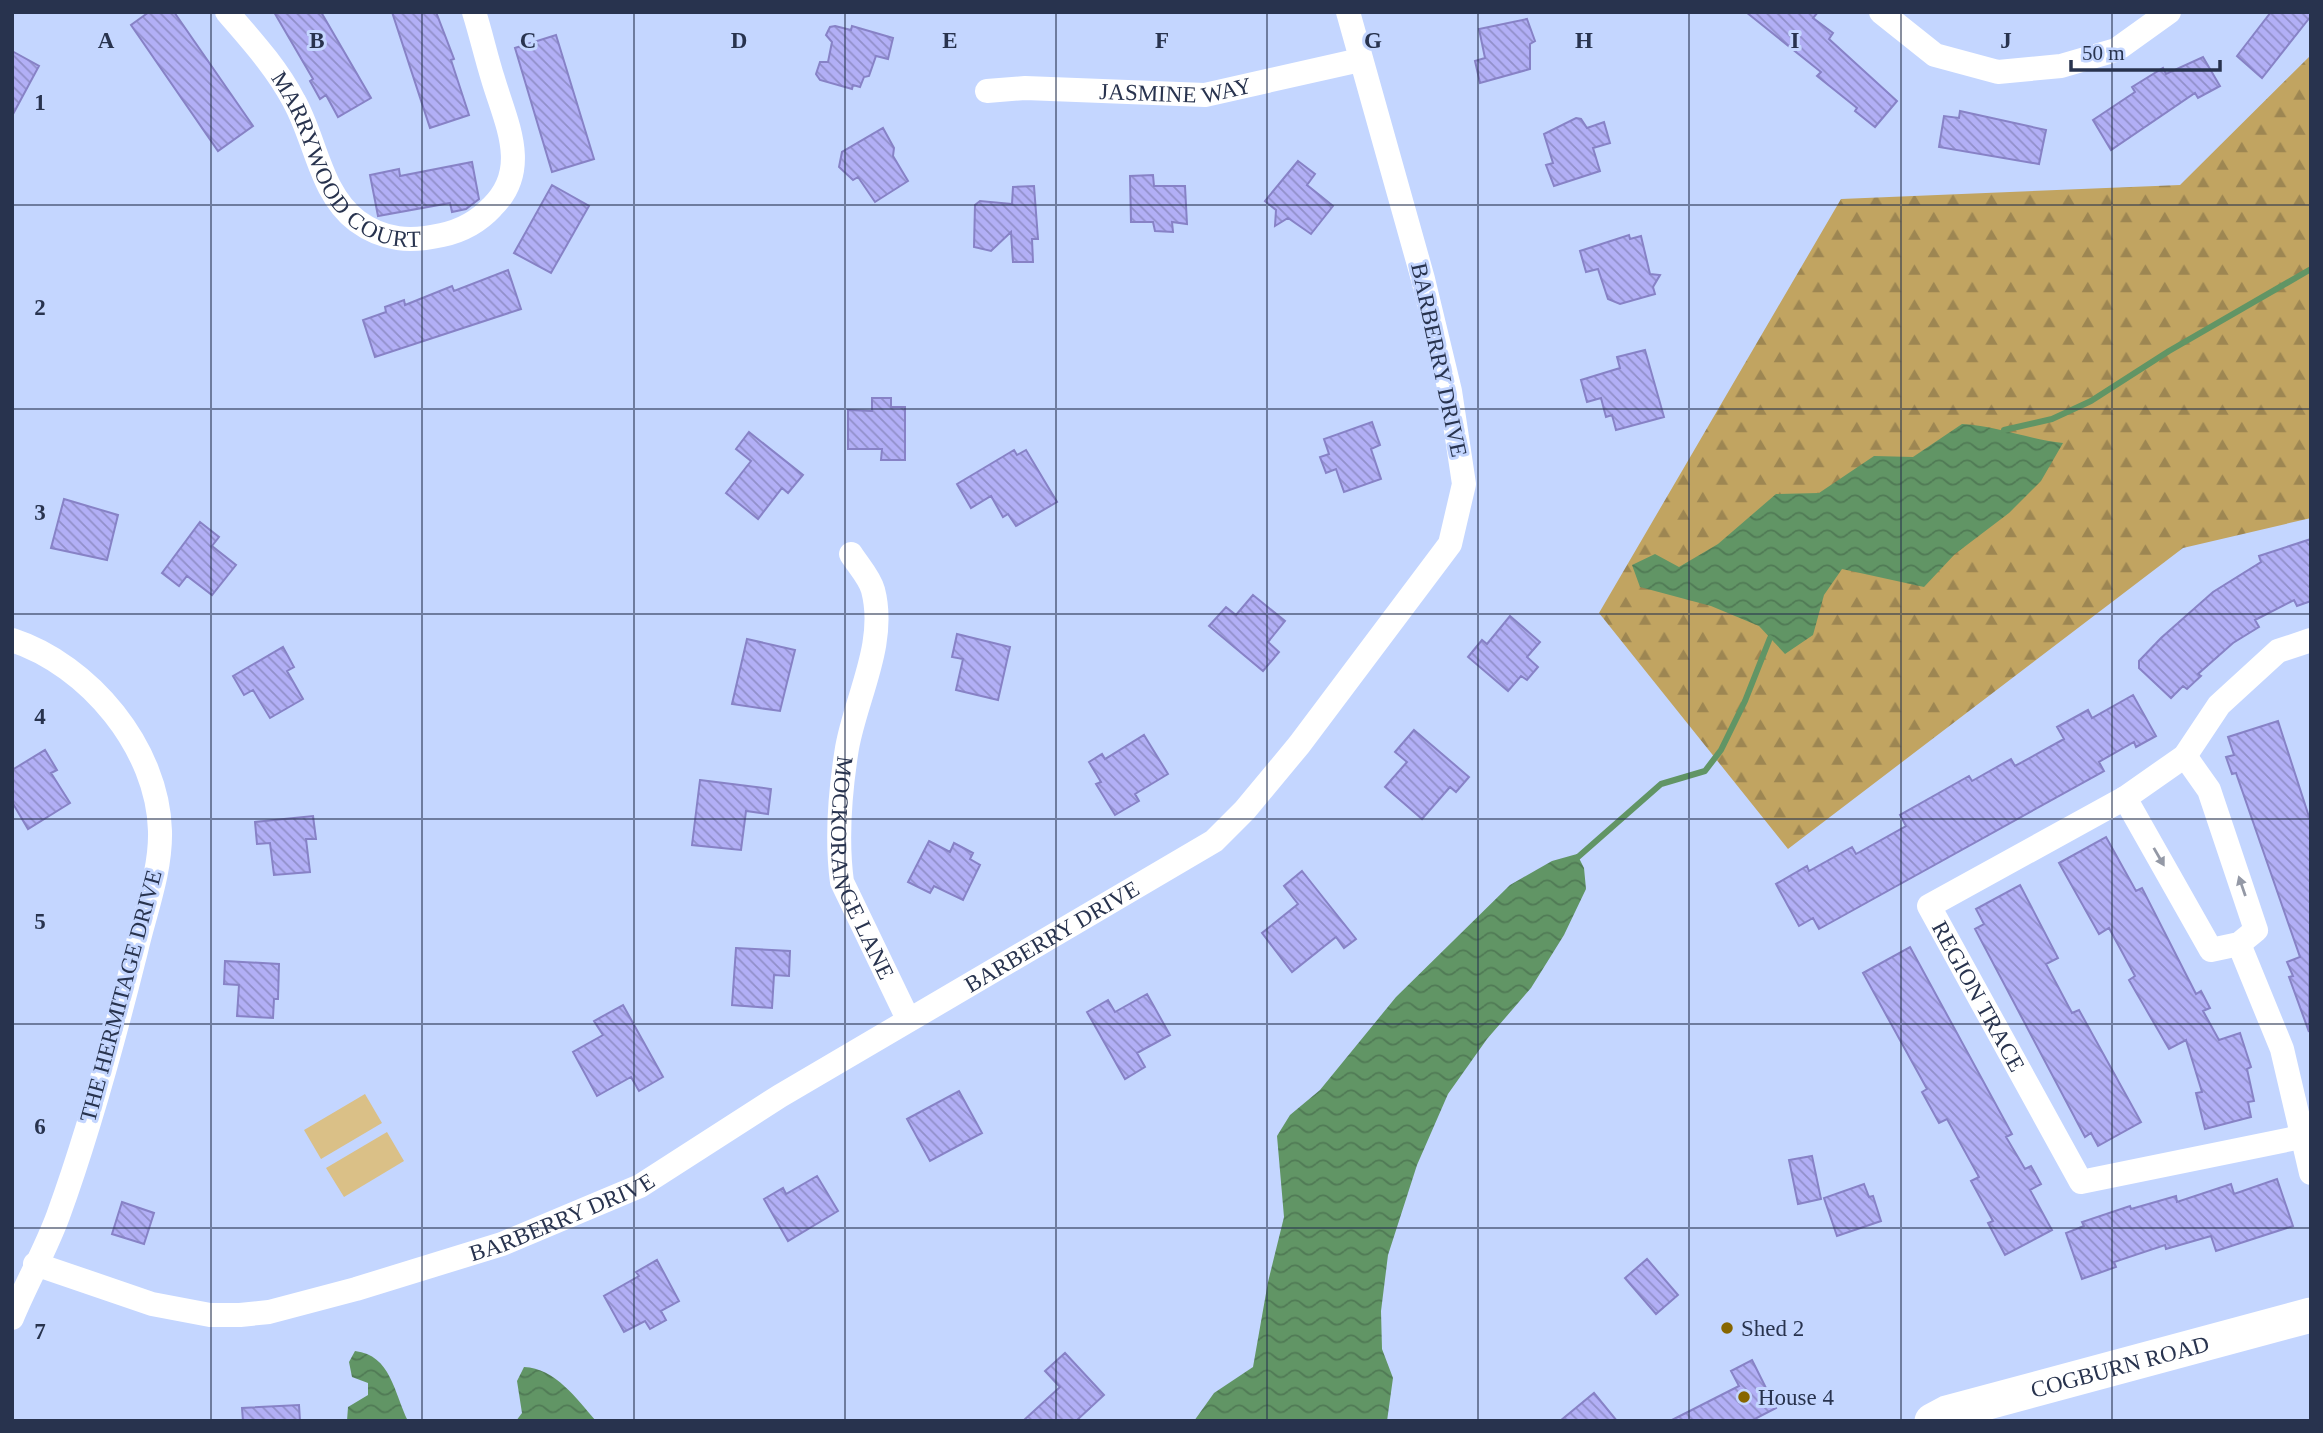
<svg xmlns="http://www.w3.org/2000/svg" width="2323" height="1433" font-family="'Times New Roman',serif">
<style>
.forest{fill:url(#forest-firs)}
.pitch{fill:#dac087}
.water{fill:url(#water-waves)}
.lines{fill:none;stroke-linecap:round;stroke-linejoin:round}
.stream{stroke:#619565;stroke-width:6}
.building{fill:url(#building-back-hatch);stroke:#8782c6;stroke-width:2}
.street{stroke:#fff;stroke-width:24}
.secondary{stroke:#fff;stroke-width:35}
.oneway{fill:#9499a6}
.grid{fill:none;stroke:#28334e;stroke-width:2;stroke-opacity:0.55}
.poi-dot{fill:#876600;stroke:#c4d6ff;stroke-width:2.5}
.labels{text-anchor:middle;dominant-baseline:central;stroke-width:6;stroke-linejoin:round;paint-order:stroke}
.street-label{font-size:23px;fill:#28334e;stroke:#c4d6ff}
.poi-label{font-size:23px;fill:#28334e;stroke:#c4d6ff;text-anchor:start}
.grid-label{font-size:23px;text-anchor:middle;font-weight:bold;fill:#28334e;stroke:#c4d6ff;stroke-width:6;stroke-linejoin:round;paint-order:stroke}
</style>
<defs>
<pattern id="forest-firs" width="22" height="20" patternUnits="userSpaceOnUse" patternTransform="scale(1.75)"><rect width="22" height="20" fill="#c1a461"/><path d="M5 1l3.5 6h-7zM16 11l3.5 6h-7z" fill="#9d8652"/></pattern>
<pattern id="water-waves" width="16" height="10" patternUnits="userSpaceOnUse" patternTransform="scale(1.75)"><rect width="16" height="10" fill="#619565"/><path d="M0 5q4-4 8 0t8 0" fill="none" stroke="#507a55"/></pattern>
<pattern id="building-back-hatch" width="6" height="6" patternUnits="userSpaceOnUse" patternTransform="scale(1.75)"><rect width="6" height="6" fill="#b2aff6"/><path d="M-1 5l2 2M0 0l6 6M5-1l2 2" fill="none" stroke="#918fc9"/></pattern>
</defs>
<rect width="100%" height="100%" fill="#c4d6ff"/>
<!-- forest -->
<path class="forest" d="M2311,55v463l-128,30 -395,301 -189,-236 242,-414 339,-14z"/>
<!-- pitch -->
<path class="pitch" d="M365,1094l17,29 -61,36 -17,-29z
M387,1132l17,29 -60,36 -18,-29z"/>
<!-- water -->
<path class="water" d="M1962,424c35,2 66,15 101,19l-22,38 -32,32 -54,41 -31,33 -82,-18 -18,26 -11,40 -28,19 -26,-28 -48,-20 -71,-19 -8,-22 23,-11 24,13 39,-23 58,-50 43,-1 55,-37 39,1z
M1577,854l7,14 2,21 -22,46 -33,53 -44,51 -39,55 -31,71 -29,90 -7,56 1,38 11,29 -6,43h-193l20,-28 39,-26 15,-85 16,-65 -7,-81 13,-21 30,-25 76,-93 114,-112 42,-24z
M355,1351c36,4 39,42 53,70h-61l1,-14 20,-12v-12l-16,-6 -3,-15z
M524,1367c31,1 53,32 72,54h-80l6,-8 -5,-32z"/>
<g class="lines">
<!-- stream -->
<path class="stream" d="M2004,430l48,-11 39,-18 78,-50 142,-82
M1578,857l83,-73 44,-13 16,-21 24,-49 25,-63"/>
</g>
<!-- building -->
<path class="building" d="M149,12h25l79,114 -35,25 -87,-126z
M274,12h47l50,86 -33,19 -12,-22 -6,4 -10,-18 3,-2z
M392,12h44l18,47 -3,1 18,55 -39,13z
M1746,12h72l-5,6 20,15 -4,6 68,62 -22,26 -20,-16 2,-3 -40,-32 4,-4z
M2271,12h40v4l-49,62 -25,-22z
M1527,19l8,22 -5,3v25l-50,14 -5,-22 10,-3 -6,-29z
M835,26l16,4 1,-4 41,12 -5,21 -12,-3 -7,20 -5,1 -4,10 -7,-2 -1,4 -32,-9 -4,-6 4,-12h8l4,-20 -6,-7 4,-8z
M556,35l38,124 -42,13 -37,-124z
M12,51l27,15 -27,50z
M2203,57l17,29 -22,12 -3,-5 -84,57 -18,-30 42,-28 -3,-5 31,-19 3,6z
M1960,111l86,19 -7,34 -100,-17 5,-31 15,2z
M1576,118l5,1 6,9 17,-6 6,21 -17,5 7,23 -46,15 -8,-21 7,-2 -9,-29z
M883,128l11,20 -1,8 15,25 -33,21 -17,-25 -5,3 -14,-13 3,-15z
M1298,161l17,13 -8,11 26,21 -22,28 -23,-16 -13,8 1,-16 -11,-9z
M472,162l7,37 -13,10 -14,3 -2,-9 -72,13 -8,-41 29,-6 1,7z
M1153,175l1,11h31l2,38 -15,-2 1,10 -18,-1 -2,-9h-22l-1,-46z
M552,185l37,21 -38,67 -37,-20z
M1034,186l4,53h-6l1,23h-20l-2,-30 -20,19 -17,-4 1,-42 5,-4 32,3 1,-17z
M1629,235l1,4 11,-3 9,38 10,1 -7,12 2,7 -35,10 -12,-5 -10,-30 -12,3 -6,-21z
M508,270l13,39 -146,48 -12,-37 23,-8 -1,-5 19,-7 1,5 47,-19 2,5z
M1645,350l19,67 -48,13 -4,-15 -6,2 -5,-19 -14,4 -6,-22 39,-12 -3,-11z
M872,398h19v9h14v53h-24l1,-11h-34v-39l24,1z
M1372,422l8,23 -9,4 10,30 -37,13 -8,-23 -10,4 -6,-16 9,-3 -5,-15z
M749,432l54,43 -15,18 -6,-5 -24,31 -32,-26 25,-32 -15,-12z
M1014,450l3,5 9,-5 31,52 -41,24 -8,-12 -5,3 -12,-21 -20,12 -14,-24z
M64,499l54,16 -11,45 -56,-12z
M200,522l19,15 -7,9 24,19 -24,30 -25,-19 -8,10 -17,-13z
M2311,539v62l-14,5 -3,-6 -39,20 4,7 -26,16 -35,31 3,2 -14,13 -4,-3 -12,12 -32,-30v-7l22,-23 52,-46 48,-30 -2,-6z
M1253,595l32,26 -17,21 11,10 -16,19 -54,-45 17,-19 10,8z
M1510,616l30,26 -13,15 11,10 -11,13 -6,-4 -13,15 -40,-34 14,-17 5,4z
M957,634l53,13 -12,53 -42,-10 7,-31 -11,-2z
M747,639l48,11 -15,61 -48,-7z
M283,647l11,20 -7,4 16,28 -33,19 -17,-28 -9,5 -11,-19z
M2133,695l23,41 -20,11 -2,-5 -35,20 5,9 -285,158 -6,-11 -14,8 -23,-42 31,-18 2,5 43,-24 4,7 50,-28 -6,-11 69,-39 3,5 39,-22 4,7 49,-27 -7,-12 31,-17 4,8z
M2278,721l33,102 -2,209 -20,-55 4,-1 -6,-14 13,-5 -64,-184 -4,1 -6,-17 8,-2 -6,-18z
M1414,730l55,47 -13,15 -6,-5 -28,32 -37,-32 22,-25 -12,-10z
M1144,735l24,39 -33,20 4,7 -24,14 -19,-31 5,-2 -12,-20 13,-8 3,5z
M45,750l12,20 -6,3 19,30 -42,26 -16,-27v-32z
M700,780l71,9 -3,25 -22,-3 -5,39 -49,-5z
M313,816l3,23h-10l4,33 -36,3 -4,-32 -13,1 -2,-22z
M2106,837l30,54 6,-3 54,106 5,-3 9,17 -7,3 16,29 21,-7 11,34 -4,2 7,32 -6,1 3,15 -46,12 -9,-36 6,-1 -16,-52 -17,9 -40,-69 6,-4 -26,-48 -10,6 -40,-71z
M929,841l21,11 4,-9 19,10 -3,6 10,6 -17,35 -29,-14 -4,7 -22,-11z
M1302,871l54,68 -12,9 -8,-11 -44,35 -30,-39 36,-29 -14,-18z
M2020,885l38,73 -12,6 26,49 7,-3 62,112 -43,24 -7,-13 -6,4 -110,-208 9,-5 -8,-15z
M1910,947l102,187 -6,3 19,32 6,-3 10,18 -11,6 22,40 -47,25 -17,-32 5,-2 -22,-40 8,-4 -32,-58 -8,4 -17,-31 5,-3 -64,-116z
M736,948l54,3 -1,25 -15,-1 -2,33 -40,-3z
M225,961l54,3 -1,35h-4l-1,19 -36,-2 2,-31 -15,-1z
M1147,994l23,41 -33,18 8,14 -20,12 -38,-67 21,-12 7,12z
M623,1005l40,72 -24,14 -8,-14 -34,19 -24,-44 30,-17 -9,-14z
M959,1091l23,42 -52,28 -23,-42z
M1812,1156l9,43 -23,5 -9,-44z
M817,1176l21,35 -50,30 -24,-42 19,-11 3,6z
M2277,1179l16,47 -77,25 -5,-15 -45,13 -1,-4 -51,17 2,5 -34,12 -16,-46 18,-7 -2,-4 48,-16 1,3 45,-13 1,6 54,-18 3,10z
M1864,1184l5,13 4,-1 8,25 -44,15 -13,-38z
M122,1202l32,11 -10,31 -32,-10z
M1647,1259l31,36 -22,19 -31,-36z
M657,1260l22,41 -18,10 5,9 -16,9 -5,-8 -21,11 -20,-36 35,-20 -3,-4z
M1065,1353l39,42 -28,26h-53l37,-34 -15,-16z
M1752,1360l24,48 -25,13h-81l69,-35 -8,-15z
M1594,1393l23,28h-57z
M299,1405l1,16h-57l-1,-13z"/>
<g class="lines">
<!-- street -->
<g class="street">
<path id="s1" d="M227,12c25,29 49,55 67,89 22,39 26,92 63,120 27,20 54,21 85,14 19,-4 37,-14 50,-28 39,-38 14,-84 1,-128 -7,-22 -12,-45 -19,-67"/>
<path d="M1881,12l54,43 63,17 63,-6 55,-16 53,-38"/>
<path id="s2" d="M987,91l38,-3 180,7 155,-35"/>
<path id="s3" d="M851,554c7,11 19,24 22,36 14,53 -17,107 -26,158 -7,44 -11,90 -5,134l66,137"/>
<path d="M12,640c77,25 146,108 148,191 1,40 -15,81 -24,120 -22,88 -47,180 -78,265 -13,35 -32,68 -46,102"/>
<path id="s4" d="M2311,640l-33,11 -59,54 -34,51 -60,42 -196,108 152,276 230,-47"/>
<path d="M2125,798l86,152 28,-6 17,-14 -47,-140 -24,-34"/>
<path d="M2239,944l43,105 29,124"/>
<path id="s5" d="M35,1264l117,40 58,11h30l29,-3 87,-23 146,-45 138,-58 140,-90 434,-255 31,-31 54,-65 151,-201 14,-60 -14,-93 -27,-112 -75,-267"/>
</g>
<!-- secondary -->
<path class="secondary" id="s6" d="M1932,1421l15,-8 364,-98"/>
</g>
<!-- one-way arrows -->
<defs><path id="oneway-solid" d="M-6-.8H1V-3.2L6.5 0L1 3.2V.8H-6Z" transform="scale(1.75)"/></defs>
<g class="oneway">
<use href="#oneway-solid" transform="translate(2159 857) rotate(60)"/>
<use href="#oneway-solid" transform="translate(2242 886) rotate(-109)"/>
</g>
<!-- grid -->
<path class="grid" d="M211,12v1409M422,12v1409M634,12v1409M845,12v1409M1056,12v1409M1267,12v1409M1478,12v1409M1689,12v1409M1901,12v1409M2112,12v1409M12,205h2299M12,409h2299M12,614h2299M12,819h2299M12,1024h2299M12,1228h2299"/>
<!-- markers -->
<g class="poi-dot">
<circle cx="1727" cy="1328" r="7"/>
<circle cx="1744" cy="1397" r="7"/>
</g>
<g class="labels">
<!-- street labels -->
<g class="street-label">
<text stroke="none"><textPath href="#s2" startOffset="189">JASMINE WAY</textPath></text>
<text stroke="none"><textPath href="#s1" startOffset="198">MARRYWOOD COURT</textPath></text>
<text transform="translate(1439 360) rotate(78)">BARBERRY DRIVE</text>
<text stroke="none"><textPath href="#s3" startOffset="329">MOCKORANGE LANE</textPath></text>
<text stroke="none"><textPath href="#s5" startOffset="1116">BARBERRY DRIVE</textPath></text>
<text stroke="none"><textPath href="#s4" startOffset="576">REGION TRACE</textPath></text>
<text transform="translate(121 996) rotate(-75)">THE HERMITAGE DRIVE</text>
<text stroke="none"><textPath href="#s5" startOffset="550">BARBERRY DRIVE</textPath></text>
<text stroke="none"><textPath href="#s6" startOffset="196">COGBURN ROAD</textPath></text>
</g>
<!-- poi labels -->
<g class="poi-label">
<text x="1741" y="1328">Shed 2</text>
<text x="1758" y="1397">House 4</text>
</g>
</g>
<g class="grid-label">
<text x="106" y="48">A</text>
<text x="317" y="48">B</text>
<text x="528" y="48">C</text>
<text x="739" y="48">D</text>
<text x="950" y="48">E</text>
<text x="1162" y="48">F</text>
<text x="1373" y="48">G</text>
<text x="1584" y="48">H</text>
<text x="1795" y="48">I</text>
<text x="2006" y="48">J</text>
<text x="40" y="110">1</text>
<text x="40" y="315">2</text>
<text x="40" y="520">3</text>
<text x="40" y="724">4</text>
<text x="40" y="929">5</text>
<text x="40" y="1134">6</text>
<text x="40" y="1339">7</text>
</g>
<!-- border -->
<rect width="2323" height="1433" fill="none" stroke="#28334e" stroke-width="28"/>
<!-- scale -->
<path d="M2071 60v10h149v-10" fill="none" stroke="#28334e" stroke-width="3.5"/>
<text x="2082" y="60" font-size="21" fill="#28334e" stroke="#c4d6ff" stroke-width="5" paint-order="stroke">50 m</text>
</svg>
